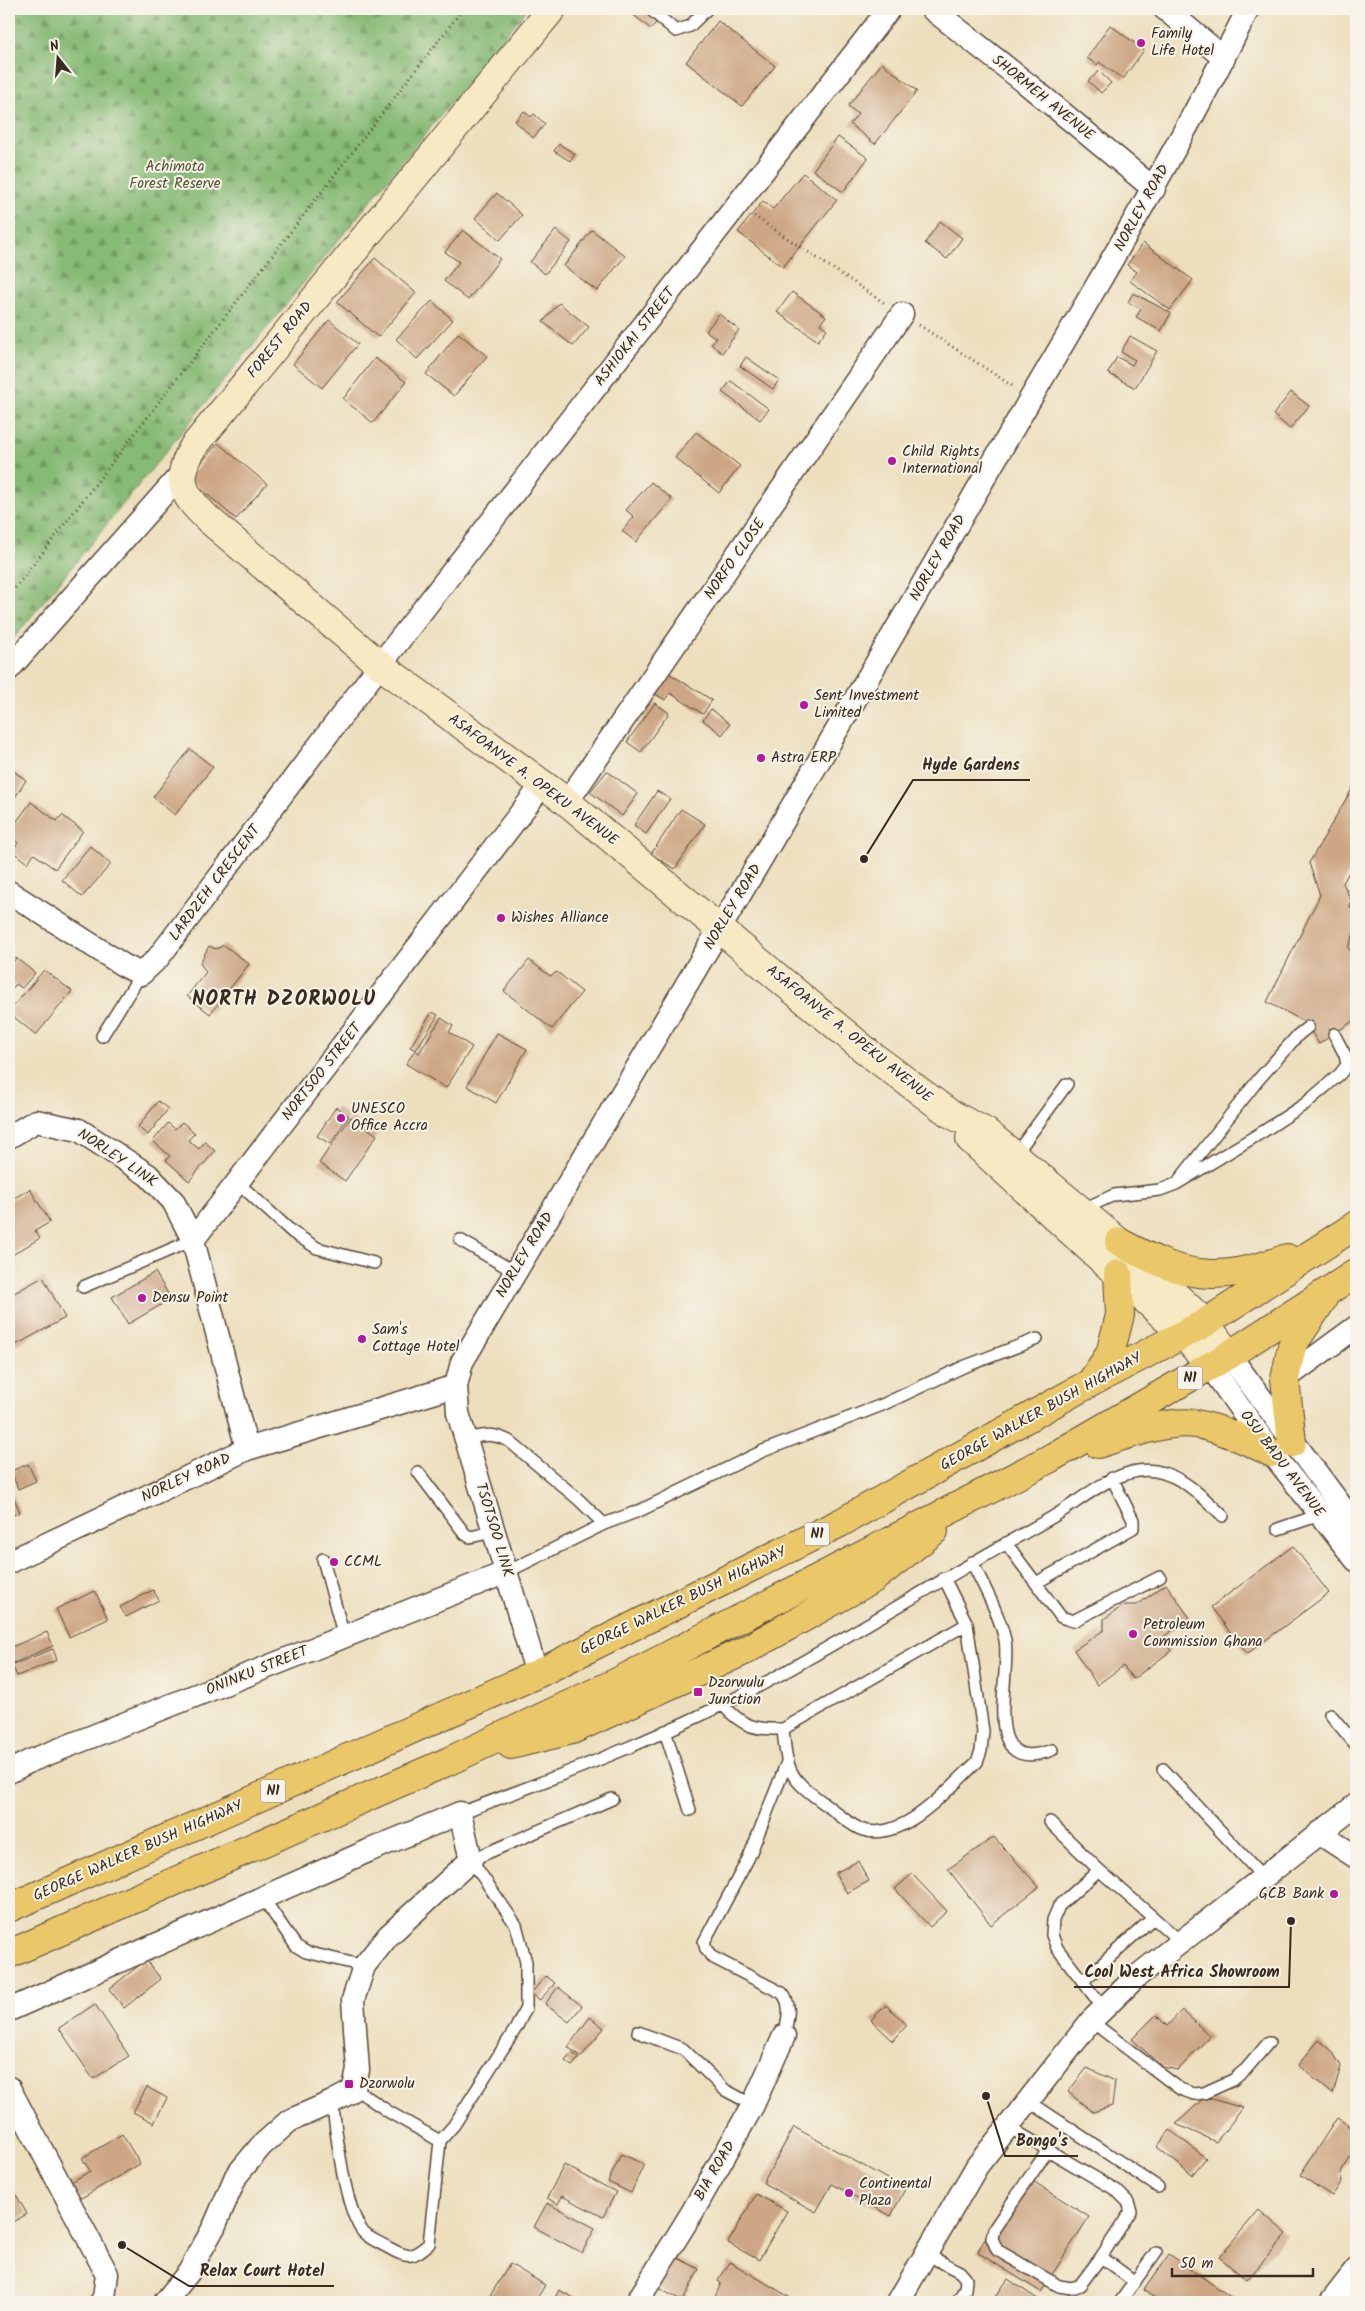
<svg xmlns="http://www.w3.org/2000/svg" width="1365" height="2311" font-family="Kalam,sans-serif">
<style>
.forest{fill:url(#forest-firs);stroke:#60724a}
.building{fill:#cda785}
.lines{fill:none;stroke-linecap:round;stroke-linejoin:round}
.lane-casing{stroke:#564536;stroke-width:14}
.street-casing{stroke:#564536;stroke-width:25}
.secondary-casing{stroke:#564536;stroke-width:30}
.highway-casing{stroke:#564536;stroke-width:30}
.path{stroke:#564536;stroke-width:3;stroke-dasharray:1 4;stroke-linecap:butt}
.lane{stroke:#fff;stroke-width:11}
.street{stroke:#fff;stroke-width:22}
.secondary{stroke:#f7e9c3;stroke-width:28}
.highway{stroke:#eac769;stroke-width:28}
.poi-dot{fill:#b5179e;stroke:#f7f3e8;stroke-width:2}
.labels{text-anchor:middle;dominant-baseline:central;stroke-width:4;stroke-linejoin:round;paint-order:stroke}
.shield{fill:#f7f3e8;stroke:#73665b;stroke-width:1}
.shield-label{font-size:14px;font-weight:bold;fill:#3b2a1e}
.poi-label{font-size:15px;fill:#3b2a1e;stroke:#f7f3e8;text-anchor:start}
.street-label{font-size:15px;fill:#3b2a1e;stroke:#f7f3e8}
.park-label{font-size:15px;fill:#565639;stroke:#f7f3e8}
.district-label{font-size:20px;font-weight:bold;letter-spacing:1px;fill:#3b2a1e;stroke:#f7f3e8}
.leader{fill:none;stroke:#3b2a1e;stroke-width:2}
.callout-dot{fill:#3b2a1e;stroke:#f7f3e8;stroke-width:2}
.callout-label{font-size:16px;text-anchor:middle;font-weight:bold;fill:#3b2a1e;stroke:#f7f3e8;stroke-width:4;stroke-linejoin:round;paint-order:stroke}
</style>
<defs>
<pattern id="forest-firs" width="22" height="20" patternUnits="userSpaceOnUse" patternTransform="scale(1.25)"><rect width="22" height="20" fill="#86ba75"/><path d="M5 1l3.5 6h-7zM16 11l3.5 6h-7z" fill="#6f975f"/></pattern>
</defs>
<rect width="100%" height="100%" fill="#f7f3e8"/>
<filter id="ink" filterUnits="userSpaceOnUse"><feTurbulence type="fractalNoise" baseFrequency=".02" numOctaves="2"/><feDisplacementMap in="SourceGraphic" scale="10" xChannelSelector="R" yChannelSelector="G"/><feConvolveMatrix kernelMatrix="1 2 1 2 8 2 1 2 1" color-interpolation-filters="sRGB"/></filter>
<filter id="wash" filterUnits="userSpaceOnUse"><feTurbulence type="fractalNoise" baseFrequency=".0096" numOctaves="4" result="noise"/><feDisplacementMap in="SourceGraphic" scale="20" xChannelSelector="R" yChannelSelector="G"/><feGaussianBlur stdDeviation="1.12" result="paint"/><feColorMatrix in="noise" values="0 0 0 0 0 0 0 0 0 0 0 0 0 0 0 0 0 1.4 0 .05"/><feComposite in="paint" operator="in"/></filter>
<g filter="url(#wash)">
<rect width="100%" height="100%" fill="#eddfbe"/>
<!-- forest -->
<path class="forest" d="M9,9h518l-518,635z"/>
<g id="blocks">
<!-- building -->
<path class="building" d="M626,9h41l-16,20z
M718,21l57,45 -33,40 -56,-44z
M1110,25l34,25 -21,29 -24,-17 -2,3 -10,-7z
M882,63l35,28 -42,53 -25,-20 8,-10 -10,-8z
M1099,71l12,12 -10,10 -13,-12z
M524,111l7,6 3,-3 11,10 -12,14 -18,-17z
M838,137l30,21 -25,34 -30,-22z
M559,144l16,10 -5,7 -16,-10z
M803,173l34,27 -54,67 -45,-35 25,-31 10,8z
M497,193l25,22 -22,25 -25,-22z
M940,221l22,17 -15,21 -22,-16z
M463,230l37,29 -32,41 -24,-19 15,-19 -14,-10z
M556,230l15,12 -26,32 -15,-12z
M592,230l33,26 -28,35 -33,-25z
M1143,243l50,37 -23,30 -40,-29 7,-9 -10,-7z
M375,258l41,35 -38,44 -41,-35z
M792,292l34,24 -6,8 7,5 -9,12 -41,-29z
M1133,293l38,20 -10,18 -25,-14 5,-8 -13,-7z
M432,301l21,19 -36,39 -21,-20z
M559,303l30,24 -16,19 -30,-24z
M719,314l20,16 -17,23 -11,-9 5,-6 -10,-7z
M329,320l29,24 -36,44 -29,-24z
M458,333l29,23 -33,40 -28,-22z
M1130,336l27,15 -22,37 -27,-15 9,-16 15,8 3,-5 -14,-8z
M746,357l33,23 -6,9 -33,-23z
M375,358l31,24 -33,41 -30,-24z
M731,381l38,28 -9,11 -38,-28z
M1291,392l18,14 -19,23 -17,-14z
M696,432l44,34 -21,27 -44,-35z
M218,443l49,41 -31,35 -48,-41z
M651,482l21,17 -36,43 -14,-11 12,-14 -8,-7z
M662,669l50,31 -9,14 -33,-21 -5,7 -16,-10z
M655,703l14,10 -28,39 -14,-10z
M711,709l19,15 -8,11 -19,-15z
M190,749l23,18 -38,48 -22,-18z
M9,768l17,12 -17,27z
M607,771l31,23 -16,22 -32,-24z
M1356,782v77l-13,24 8,17 -1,7 6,3v19l-8,19 8,7v64l-37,25 -14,-22 -38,-20 53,-107 -11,-32z
M657,791l13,8 -24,35 -12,-9z
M31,802l26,19 5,-6 21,16 -28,38 -21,-15 -7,9 -15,-12 6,-8 -9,-8v-3z
M681,809l24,15 -30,45 -24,-15z
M90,846l21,18 -29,33 -20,-17z
M224,945l25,19 -39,50 -23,-18 19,-24 -6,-9 9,-17 7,3z
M16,958l19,15 -13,15 -6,-4 -7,9v-25z
M529,960l21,16 7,-4 25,20 -30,37 -48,-38z
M44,970l28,21 -36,44 -27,-22v-2z
M432,1012l6,3 -22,35 -6,-3z
M441,1018l12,8 -4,6 23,15 -26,41 -40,-24 9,-14 4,3z
M497,1033l30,16 -31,54 -29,-17z
M158,1101l10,8 -20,26 -10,-8z
M336,1107l13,9 -19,28 -13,-8z
M351,1117l26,18 -32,46 -26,-18z
M182,1122l13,11 -7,7 11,9 6,-7 10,9 -26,30 -23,-21 4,-4 -17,-15 15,-18 7,6z
M30,1189l20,33 -15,9 5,7 -31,19v-56z
M155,1272l16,27 -43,25 -16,-27z
M43,1277l22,41 -51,28 -5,-10v-40z
M28,1464l8,17 -18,8 -7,-18z
M9,1487l11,25 -11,5z
M1293,1546l36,47 -82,61 -36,-47z
M1166,1584l24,34 -28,20 9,13 -38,28 -10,-13 -26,19 -23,-35 30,-20v-11l20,-14h13z
M153,1590l6,10 -33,17 -6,-10z
M95,1591l13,28 -39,18 -13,-28z
M47,1632l6,14 -42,18 -2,-16z
M53,1649l4,11 -40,16 -5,-11z
M994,1837l45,50 -48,38 -43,-56z
M858,1861l11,20 -22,12 -12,-20z
M912,1874l35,37 -17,16 -35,-38z
M146,1960l15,19 -37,29 -15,-19z
M546,1976l9,7 -15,17 -9,-7z
M558,1987l24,19 -13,16 -24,-18z
M95,2004l34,52 -36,23 -34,-51z
M886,2005l21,20 -14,16 -22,-21z
M1182,2010l28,26 -32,34 -16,-3 -30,-28 24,-24 11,11z
M590,2017l14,11 -23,29 -13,-10z
M1319,2040l13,11 9,15 -8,28 -35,-29z
M572,2053l7,5 -7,8 -7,-5z
M1087,2068l28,13 -3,25 -19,6 -25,-20z
M147,2087l20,11 -13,25 -21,-11z
M1205,2097l38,11 -27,34 -40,-18z
M1337,2118l19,12v19l-16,25 2,7 -10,15 -32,-21z
M794,2127l111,62 -14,27 -59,-32 -16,28 -53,-29z
M1170,2130l36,28 -14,17 -35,-28z
M122,2134l18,30 -64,37 -10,-16 24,-14 -8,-13z
M621,2154l23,10 -13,29 -23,-11z
M564,2165l52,27 -13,25 -41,-21 -4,8 -11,-6z
M1025,2176l64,41 -48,75 -64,-40z
M10,2184l17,30 -18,10v-39z
M756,2194l31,17 -28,49 -31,-17z
M547,2203l48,25 -13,25 -48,-26z
M1259,2210l28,24 -40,46 -28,-23z
M1169,2254l66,46 -3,2h-71l-17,-12z
M672,2255l27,14 -16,32 -27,-14z
M730,2262l68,40h-52l-8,-4 -2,4h-23l8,-19 -3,-2z
M510,2264l35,21 -10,17h-49z
M1008,2279l34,23h-50z
M559,2290l23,12h-29z"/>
</g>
</g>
<g filter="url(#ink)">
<use href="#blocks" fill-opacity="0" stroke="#564536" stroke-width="1"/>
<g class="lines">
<!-- lane casing -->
<g class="lane-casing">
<path id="lane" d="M650,9l26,22 14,-5 17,-17
M102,1036l39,-62
M1015,1155l52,-71
M1180,1179l78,-99 40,-45 10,-8
M237,1182l55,50 25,16 57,15
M1081,1210l33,-15 46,-5 16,-6 88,-53 41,-27 35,-30 7,-9 -2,-10 -11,-21
M460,1240l55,32
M83,1287l110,-47
M466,1439c19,-4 25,-7 43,2l69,58 26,25 37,-14 122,-59 119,-46 81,-38 74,-28
M418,1472l47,62 5,3 23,-5
M1278,1529l42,-14
M1006,1543l55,74 12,4 87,-44
M323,1559l21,78
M972,1562c12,25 27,51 33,78 7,35 -28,138 47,110
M507,1572l97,-48
M1036,1583l97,-55v-8l-21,-42
M722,1704c20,22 32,26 61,25l184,-105
M1330,1714l26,31
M783,1729c4,44 7,50 42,75 10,7 27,23 38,26 41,12 87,-43 114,-68l4,-11 2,-20 -16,-107 -23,-46
M665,1731l25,79
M1163,1769l100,108
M460,1813c111,-41 221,-83 325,-141 89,-51 177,-104 266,-154 30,-17 53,-41 87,-47 34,-6 63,24 85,45
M1050,1822l49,48 82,72
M1099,1870l-40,36 -6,14 -1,15 5,13 47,61
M263,1898l33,48 10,6 58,14
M1083,1981l70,-63
M1091,2021l89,68 14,5 10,-1 29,-13 13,-11 23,-27
M638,2032l45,17 42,41 28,15
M784,2036c3,-15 9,-31 -2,-43l-70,-36 -6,-8 -2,-7 45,-85 38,-95
M354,2088l35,24 51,29 14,-16 62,-97 10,-20v-46l-10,-37 -45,-65 141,-61
M1027,2100l131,87
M332,2102c5,32 12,106 31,130 6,7 18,11 26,16 20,11 23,10 40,-4l11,-103
M1007,2126l109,64 12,12 3,9 -30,46 -21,28 -8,3 -13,-2 -62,-36 -5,-12 2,-9 54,-79
M926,2254l34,18 6,7 -1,10 -8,13
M1101,2257l34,25
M1120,2302l36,-50"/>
</g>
<!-- street casing -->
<g class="street-casing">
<path id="street" d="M932,9l94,74 128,106
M1165,9l59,49
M9,669l173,-196
M567,802l335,-488
M9,892l114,73 18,9 17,-16 222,-293 509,-656
M9,1137l27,-16 43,9 69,45 25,26 20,39 54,209
M193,1240l350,-456
M1229,1355l127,171
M1210,1366l62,87 84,107
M1285,1379l71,-52
M9,1562l238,-113 209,-63
M537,1674l-79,-261 -2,-27 6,-24c177,-298 355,-594 528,-894 88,-152 180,-301 258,-459
M9,1772l21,-11 477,-189
M1319,1833l37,24
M9,2010l359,-159 92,-38 11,47 -83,76 -24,30 -11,34 5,70 -4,18 -5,5 -17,9 -43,19 -28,25 -25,30 -22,51 -25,45 -24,30
M9,2088l98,186 -3,24 -3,4
M637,2302l56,-91 60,-106 31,-69
M898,2302l79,-136 114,-145 45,-44 220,-172
M1331,2302l25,-32"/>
</g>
<!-- secondary casing -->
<g class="secondary-casing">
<path id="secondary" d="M552,9l-358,437c-20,33 -13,47 14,73l172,146 187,137 303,252 79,59 37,19 133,110 86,81 24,32
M970,1139l214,196 26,31"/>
</g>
<!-- highway casing -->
<g class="highway-casing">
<path id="highway" d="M1119,1242c66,36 97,42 168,16
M1091,1382l19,-28 10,-39 -2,-41
M1292,1443l-7,-64 7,-33 31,-47
M1098,1444c28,-9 69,-24 98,-20 27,5 52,17 76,29
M511,1745l61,-15 172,-79 129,-72 61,-48
M9,1908l528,-234 303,-151 250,-140 115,-60 151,-98
M9,1954l440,-193 168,-79 432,-223 180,-104 127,-82"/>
</g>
<!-- path -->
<path class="path" d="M754,216l132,88
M919,325l95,62
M9,596l454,-587"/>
<!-- lane -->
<use href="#lane" class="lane"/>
<!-- street -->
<use href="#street" class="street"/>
<!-- secondary -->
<use href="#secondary" class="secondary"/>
<!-- highway -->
<use href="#highway" class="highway"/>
</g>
</g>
<!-- markers -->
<g class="poi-dot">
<circle cx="1141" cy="43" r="5"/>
<circle cx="892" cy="461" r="5"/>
<circle cx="804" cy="705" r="5"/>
<circle cx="761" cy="758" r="5"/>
<circle cx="501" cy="918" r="5"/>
<circle cx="341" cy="1118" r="5"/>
<circle cx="142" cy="1298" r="5"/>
<circle cx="362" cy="1339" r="5"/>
<circle cx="334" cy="1562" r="5"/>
<circle cx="1133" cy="1634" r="5"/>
<rect x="693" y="1687" width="10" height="10" rx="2.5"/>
<circle cx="1334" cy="1894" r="5"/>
<rect x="344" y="2079" width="10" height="10" rx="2.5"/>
<circle cx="849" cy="2193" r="5"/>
</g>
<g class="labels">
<!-- shield labels -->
<g class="shield">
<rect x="1177.5" y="1366.5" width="25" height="23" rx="4"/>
<rect x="804.5" y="1522.5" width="25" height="23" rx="4"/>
<rect x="260.5" y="1779.5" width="25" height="23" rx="4"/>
</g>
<g class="shield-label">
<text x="1190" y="1378">N1</text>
<text x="817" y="1534">N1</text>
<text x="273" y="1791">N1</text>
</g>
<!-- poi labels -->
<g class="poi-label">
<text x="1151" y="34">Family<tspan x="1151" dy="17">Life Hotel</tspan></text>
<text x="902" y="452">Child Rights<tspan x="902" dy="17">International</tspan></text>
<text x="814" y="696">Sent Investment<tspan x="814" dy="17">Limited</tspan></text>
<text x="771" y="758">Astra ERP</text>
<text x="511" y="918">Wishes Alliance</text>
<text x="351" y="1109">UNESCO<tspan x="351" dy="17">Office Accra</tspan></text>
<text x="152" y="1298">Densu Point</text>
<text x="372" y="1330">Sam's<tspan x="372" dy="17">Cottage Hotel</tspan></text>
<text x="344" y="1562">CCML</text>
<text x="1143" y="1625">Petroleum<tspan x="1143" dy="17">Commission Ghana</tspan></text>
<text x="708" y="1683">Dzorwulu<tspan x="708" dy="17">Junction</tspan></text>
<text x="1324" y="1894" text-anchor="end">GCB Bank</text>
<text x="359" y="2084">Dzorwolu</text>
<text x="859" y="2184">Continental<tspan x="859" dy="17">Plaza</tspan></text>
</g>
<!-- street labels -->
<g class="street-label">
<text transform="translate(1043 98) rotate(39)">SHORMEH AVENUE</text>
<text transform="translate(1142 208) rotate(-61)">NORLEY ROAD</text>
<text transform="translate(635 337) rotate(-52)">ASHIOKAI STREET</text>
<text transform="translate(280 340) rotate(-51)">FOREST ROAD</text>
<text transform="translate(938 558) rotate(-60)">NORLEY ROAD</text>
<text transform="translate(735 559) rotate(-55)">NORFO CLOSE</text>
<text transform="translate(533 780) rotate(37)">ASAFOANYE A. OPEKU AVENUE</text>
<text transform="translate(215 883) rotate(-53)">LARDZEH CRESCENT</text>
<text transform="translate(733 907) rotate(-59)">NORLEY ROAD</text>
<text transform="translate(849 1034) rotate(39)">ASAFOANYE A. OPEKU AVENUE</text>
<text transform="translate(322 1072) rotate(-52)">NORTSOO STREET</text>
<text transform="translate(117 1158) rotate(34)">NORLEY LINK</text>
<text transform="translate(525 1255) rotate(-59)">NORLEY ROAD</text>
<text transform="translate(1041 1412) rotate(-29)">GEORGE WALKER BUSH HIGHWAY</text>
<text transform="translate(1282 1464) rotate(53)">OSU BADU AVENUE</text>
<text transform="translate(186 1478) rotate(-25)">NORLEY ROAD</text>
<text transform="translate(494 1530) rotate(73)">TSOTSOO LINK</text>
<text transform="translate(683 1601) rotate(-26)">GEORGE WALKER BUSH HIGHWAY</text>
<text transform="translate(257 1671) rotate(-22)">ONINKU STREET</text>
<text transform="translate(138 1851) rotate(-24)">GEORGE WALKER BUSH HIGHWAY</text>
<text transform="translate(715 2171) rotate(-60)">BIA ROAD</text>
</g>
<!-- park labels -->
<g class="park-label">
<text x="175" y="167">Achimota<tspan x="175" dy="17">Forest Reserve</tspan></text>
</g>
<!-- district labels -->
<g class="district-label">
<text x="284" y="1000">NORTH DZORWOLU</text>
</g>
</g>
<!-- callouts -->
<path class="leader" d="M864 859L913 780H1030M1291 1921L1289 1987H1074M986 2096L1005 2156H1078M122 2245L189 2286H334"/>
<g class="callout-dot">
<circle cx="864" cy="859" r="5"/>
<circle cx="1291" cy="1921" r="5"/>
<circle cx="986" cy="2096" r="5"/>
<circle cx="122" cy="2245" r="5"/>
</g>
<g class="callout-label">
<text x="971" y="770">Hyde Gardens</text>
<text x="1182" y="1977">Cool West Africa Showroom</text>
<text x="1042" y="2146">Bongo's</text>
<text x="262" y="2276">Relax Court Hotel</text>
</g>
<!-- margin -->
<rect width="1365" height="2311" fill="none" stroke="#f7f3e8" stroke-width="30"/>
<!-- north arrow -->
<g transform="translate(58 58) rotate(343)" stroke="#f7f3e8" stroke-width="4" paint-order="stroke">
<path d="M0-4L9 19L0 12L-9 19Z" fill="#3b2a1e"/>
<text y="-8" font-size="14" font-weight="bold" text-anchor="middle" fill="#3b2a1e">N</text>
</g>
<!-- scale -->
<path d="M1172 2268v8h141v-8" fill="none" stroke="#3b2a1e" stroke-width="2.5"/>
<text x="1180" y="2268" font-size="15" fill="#3b2a1e" stroke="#f7f3e8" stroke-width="4" paint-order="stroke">50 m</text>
</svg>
